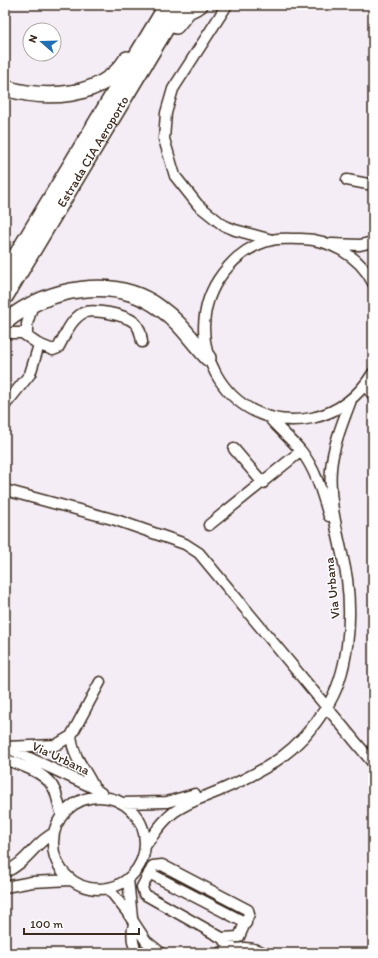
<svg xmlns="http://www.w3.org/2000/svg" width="378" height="958" font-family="Itim,sans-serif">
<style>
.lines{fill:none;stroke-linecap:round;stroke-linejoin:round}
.minor-casing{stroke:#3b2a1e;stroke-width:13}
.highway-casing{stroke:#3b2a1e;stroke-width:18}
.minor{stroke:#fff;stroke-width:10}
.highway{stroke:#fff;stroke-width:15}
.labels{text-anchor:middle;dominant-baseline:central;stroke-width:3;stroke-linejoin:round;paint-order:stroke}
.street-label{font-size:13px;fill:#3b2a1e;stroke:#fff}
</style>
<rect width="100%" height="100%" fill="#f5edf5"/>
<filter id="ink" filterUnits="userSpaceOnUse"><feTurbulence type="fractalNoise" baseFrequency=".025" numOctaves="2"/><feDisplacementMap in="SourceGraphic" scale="8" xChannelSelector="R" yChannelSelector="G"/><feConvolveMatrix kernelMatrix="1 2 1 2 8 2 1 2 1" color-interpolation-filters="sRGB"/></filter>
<g filter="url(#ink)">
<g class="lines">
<!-- minor casing -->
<g class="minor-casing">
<path id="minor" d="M227,5l-54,84 -7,24 -2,26 11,37 23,29 25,20 12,5 37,10
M347,180l26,5
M331,244l29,1 13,-3
M373,283c-13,-27 -45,-45 -74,-44 -9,0 -19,-1 -27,1 -17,4 -33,14 -44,27 -58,64 -3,169 84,151 27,-6 47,-22 61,-45
M5,333h17l16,11 15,6 5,-2c7,-12 12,-28 25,-35 10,-5 42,2 51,9 6,5 7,13 8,20
M27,336v-12l6,-20
M365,385l8,10
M5,405l25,-31 9,-29
M271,417l1,4c9,10 20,19 29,30 15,19 21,42 28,65
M234,449l29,34
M5,490l111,30 69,24 14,9 174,210
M209,525l92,-74
M71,736c3,25 14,31 23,52
M5,747l51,-2 15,-9 29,-54
M8,748l86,40 7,5 2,4
M5,759c17,7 42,13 50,32 3,8 4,16 7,24
M53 843a46 46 0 1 1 92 0a46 46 0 1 1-92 0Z
M122,803l45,-1 28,-8
M145,846c9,-12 17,-25 29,-34 15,-11 31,-15 47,-22 47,-21 76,-37 105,-82 23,-34 26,-89 21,-129 -6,-36 -19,-73 -16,-110 2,-24 12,-47 20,-69
M5,872c21,-8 30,-30 49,-39
M149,873l97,50
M128,879l4,39
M5,887l27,-5 39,-2
M108,888l19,24 19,29 15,12
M134,924c-3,10 -2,19 3,29
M222,938l17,-1 10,-23 -1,-4 -86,-45 -9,1 -11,21 2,7 78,44 12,11
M220,953c16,-5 29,-8 44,0"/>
</g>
<!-- highway casing -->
<g class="highway-casing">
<g id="highway">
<path d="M176,26l12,-15 12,-6"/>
<path d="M5,88c40,12 97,11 122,-29"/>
<path d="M5,274l162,-269"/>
<path id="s1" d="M5,297l175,-292"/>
<path d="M5,322c42,-34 109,-48 155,-14 21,15 31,32 48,50"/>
</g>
</g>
<!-- minor -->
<use href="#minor" class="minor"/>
<!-- highway -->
<use href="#highway" class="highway"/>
</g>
</g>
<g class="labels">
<!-- street labels -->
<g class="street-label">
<text stroke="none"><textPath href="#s1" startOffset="170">Estrada CIA Aeroporto</textPath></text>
<text transform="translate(332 588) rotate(-96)">Via Urbana</text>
<text transform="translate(61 758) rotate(25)">Via Urbana</text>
</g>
</g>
<!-- margin -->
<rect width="378" height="958" fill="none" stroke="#fff" stroke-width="20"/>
<rect x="10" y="10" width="358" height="938" fill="none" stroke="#3b2a1e" stroke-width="1.5" filter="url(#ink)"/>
<!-- north arrow -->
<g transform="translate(42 42) rotate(290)"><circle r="19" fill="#ffffff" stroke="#b1aaa5"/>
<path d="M0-3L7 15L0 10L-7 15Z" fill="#1f6fb2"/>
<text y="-6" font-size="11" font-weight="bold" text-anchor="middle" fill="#3b2a1e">N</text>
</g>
<!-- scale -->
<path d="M24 928v6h115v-6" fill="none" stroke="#3b2a1e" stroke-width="2"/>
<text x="30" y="928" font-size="12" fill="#3b2a1e" stroke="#ffffff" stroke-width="3" paint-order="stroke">100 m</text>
</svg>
